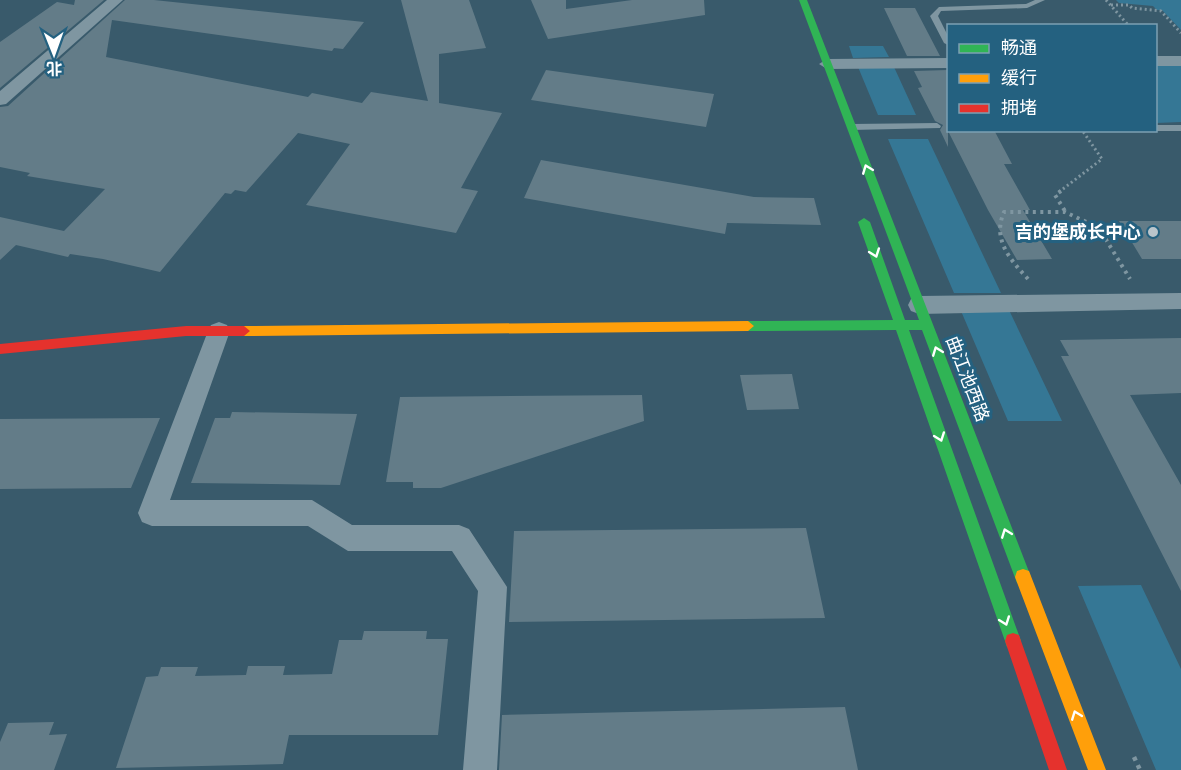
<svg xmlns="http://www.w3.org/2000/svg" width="1181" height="770" font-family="'Sofia Sans Condensed','Noto Sans SC',sans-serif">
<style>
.green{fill:#357795}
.building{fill:#637c88}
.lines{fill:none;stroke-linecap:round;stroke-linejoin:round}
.path-far2{stroke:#7f96a1;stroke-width:3;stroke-dasharray:2 3;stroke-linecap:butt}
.path-far1{stroke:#7f96a1;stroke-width:4;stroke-dasharray:3 4.5;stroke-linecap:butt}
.path{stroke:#7f96a1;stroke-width:4.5;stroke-dasharray:4 5;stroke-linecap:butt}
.lane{fill:#7f96a1;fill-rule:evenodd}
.street{fill:#7f96a1;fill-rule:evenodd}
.fast{fill:#30b455;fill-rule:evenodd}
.slow{fill:#ff9f0a;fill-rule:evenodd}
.jam{fill:#e5322d;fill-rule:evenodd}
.oneway{stroke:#fff}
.poi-dot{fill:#bac5cb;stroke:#246180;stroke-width:2}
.labels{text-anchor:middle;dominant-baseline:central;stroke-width:6;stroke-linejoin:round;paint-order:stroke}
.poi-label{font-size:18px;font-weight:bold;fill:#fff;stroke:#246180;text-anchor:end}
.street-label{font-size:18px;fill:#fff;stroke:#246180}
</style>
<rect width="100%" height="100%" fill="#395a6b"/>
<!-- green -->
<path class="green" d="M1116,0h65v30l-19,-20h-5l-4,-4 -34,-3z
M849,46h34l6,11 -36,1z
M1181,65v57l-25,1v-57z
M858,67h36l22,48h-38z
M888,139h40l73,154h-47z
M1009,310l53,111h-54l-47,-110z
M1141,585l40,84v101h-25l-78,-184z"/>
<!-- building -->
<path class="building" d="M75,0h29l-104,88v-46l57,-40 17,3z
M125,0h29l210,22 -21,27 -9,-1 -2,3 -220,-31 -6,37 202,40 4,-4 50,10 9,-11 57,9 -27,-101h68l17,48 -47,6v49l63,10 -41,75 17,3 -22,42 -150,-28 44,-61 -52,-11 -52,59 -11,-2 -4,4 -6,-1 -65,79 -57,-13 -33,-5 -2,3 -52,-12 -16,15v-43l64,14 41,-42 -78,-13 3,-3 -30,-6v-60l8,-1z
M531,0h35v9l66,-9h72l1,15 -157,24z
M884,8h31l25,48h-33z
M546,70l168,24 -8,33 -175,-27z
M948,70v60h46l18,34h-8l26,46h-7l29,49 -35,1 -29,-50 -40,-79v16l-8,-17 3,-5 -8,-4 -17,-33 4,-1 -8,-16z
M541,160l213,37 60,1 7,27 -94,-2 -2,11 -201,-36z
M1119,221h62v38h-39z
M1181,338v55l-51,2 51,90v106l-120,-235h8l-9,-16z
M792,374l7,35 -52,1 -7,-35z
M642,395l2,26 -203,67h-28v-6h-27l14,-85z
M232,412l125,2 -17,71 -149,-2 24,-65h15z
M160,418l-29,70 -131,1v-70z
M806,528l19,90 -316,4 5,-91z
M364,631h63l-1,8h22l-10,96h-149l-6,29 -167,4 30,-91 12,-1 3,-9h37l-3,9 51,-1 2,-9h37l-2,9 49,-1 7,-34h23z
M845,707l13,63h-359l3,-55z
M54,722l-5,13 18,-1 -13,36h-54v-28l8,-19z"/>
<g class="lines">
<!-- path-far2 -->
<path class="path-far2" d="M1106,0l23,26
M1111,5h18l3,3 29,3 20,22
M1059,192l43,-33 -20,-29"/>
<!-- path-far1 -->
<path class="path-far1" d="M1061,191l-6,4 10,16
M1028,279c-18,-20 -36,-39 -24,-67h61l34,16 31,51"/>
<!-- path -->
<path class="path" d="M1134,757l6,13"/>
<!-- lane -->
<path class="lane" d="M1035,0h10l-18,8 -86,3 -3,5 10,20v9l-4,-2 -14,-27 9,-9 87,-3z
M937,123l4,3 -1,2 -89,2 -4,-3 4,-3z
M1156,125h25v6h-25z"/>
<!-- street -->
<path class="street" d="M107,0h16l-117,104 -6,1v-14z
M1156,56h25v10h-25z
M948,58v10l-121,1 -8,-5 8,-5z
M1181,293v16l-262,5 -8,-3 -3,-6 3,-6 8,-3z
M219,322l8,3 3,6 -60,169h142l40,25h107l10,4 38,58 -10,183h-34l15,-179 -26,-40h-104l-40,-25h-156l-10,-4 -4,-9 70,-182 3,-6z"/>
<!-- fast -->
<path class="fast" d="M799,0h8l224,577 -2,6 -6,2 -6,-2 -95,-253h-13l112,311 -2,6 -6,2 -6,-2 -2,-6 -109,-311 -148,1 -6,-5 6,-5 145,-1 -35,-98 6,-4 6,4 35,98h14z"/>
<!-- slow -->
<path class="slow" d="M748,321l6,5 -6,5 -504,5 -6,-5 6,-5z
M1023,569l6,2 77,199h-18l-73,-193 2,-6z"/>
<!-- jam -->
<path class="jam" d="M186,326h58l6,5 -6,5h-58l-186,18v-10z
M1013,633l6,2 2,6 46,129h-18l-44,-129 2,-6z"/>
</g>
<!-- one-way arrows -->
<defs><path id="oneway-chevron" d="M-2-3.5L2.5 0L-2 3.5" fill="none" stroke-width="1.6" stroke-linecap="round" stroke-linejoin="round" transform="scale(1.5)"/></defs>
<g class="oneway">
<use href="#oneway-chevron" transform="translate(867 169) rotate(-111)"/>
<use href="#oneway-chevron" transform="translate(875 253) rotate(70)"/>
<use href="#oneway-chevron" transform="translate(937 351) rotate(-111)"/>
<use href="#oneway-chevron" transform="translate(940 437) rotate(70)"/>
<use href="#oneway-chevron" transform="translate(1006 533) rotate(-111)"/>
<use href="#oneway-chevron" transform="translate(1005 621) rotate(70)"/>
<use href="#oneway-chevron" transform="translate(1076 715) rotate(-111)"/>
</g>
<!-- markers -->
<circle class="poi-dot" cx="1153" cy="232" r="6"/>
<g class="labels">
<!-- poi labels -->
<g class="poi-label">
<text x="1141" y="232">吉的堡成长中心</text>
</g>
<!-- street labels -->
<g class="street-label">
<text transform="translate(967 379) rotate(69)">曲江池西路</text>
</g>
</g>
<!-- legend -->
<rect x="947" y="24" width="210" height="108" fill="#246180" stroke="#7ca0b3" stroke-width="1.5"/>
<rect x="959" y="44" width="30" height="9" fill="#30b455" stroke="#7ca0b3" stroke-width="1.5"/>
<text x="1001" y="54" font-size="18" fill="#ffffff">畅通</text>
<rect x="959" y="74" width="30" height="9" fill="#ff9f0a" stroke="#7ca0b3" stroke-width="1.5"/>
<text x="1001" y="84" font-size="18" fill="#ffffff">缓行</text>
<rect x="959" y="104" width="30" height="9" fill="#e5322d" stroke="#7ca0b3" stroke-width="1.5"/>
<text x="1001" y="114" font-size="18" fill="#ffffff">拥堵</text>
<!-- north arrow -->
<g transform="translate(54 54) rotate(179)" stroke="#246180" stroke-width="4.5" paint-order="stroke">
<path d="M0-4.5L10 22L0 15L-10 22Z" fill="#ffffff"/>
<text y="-9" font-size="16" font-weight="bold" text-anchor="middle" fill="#ffffff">北</text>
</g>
</svg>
